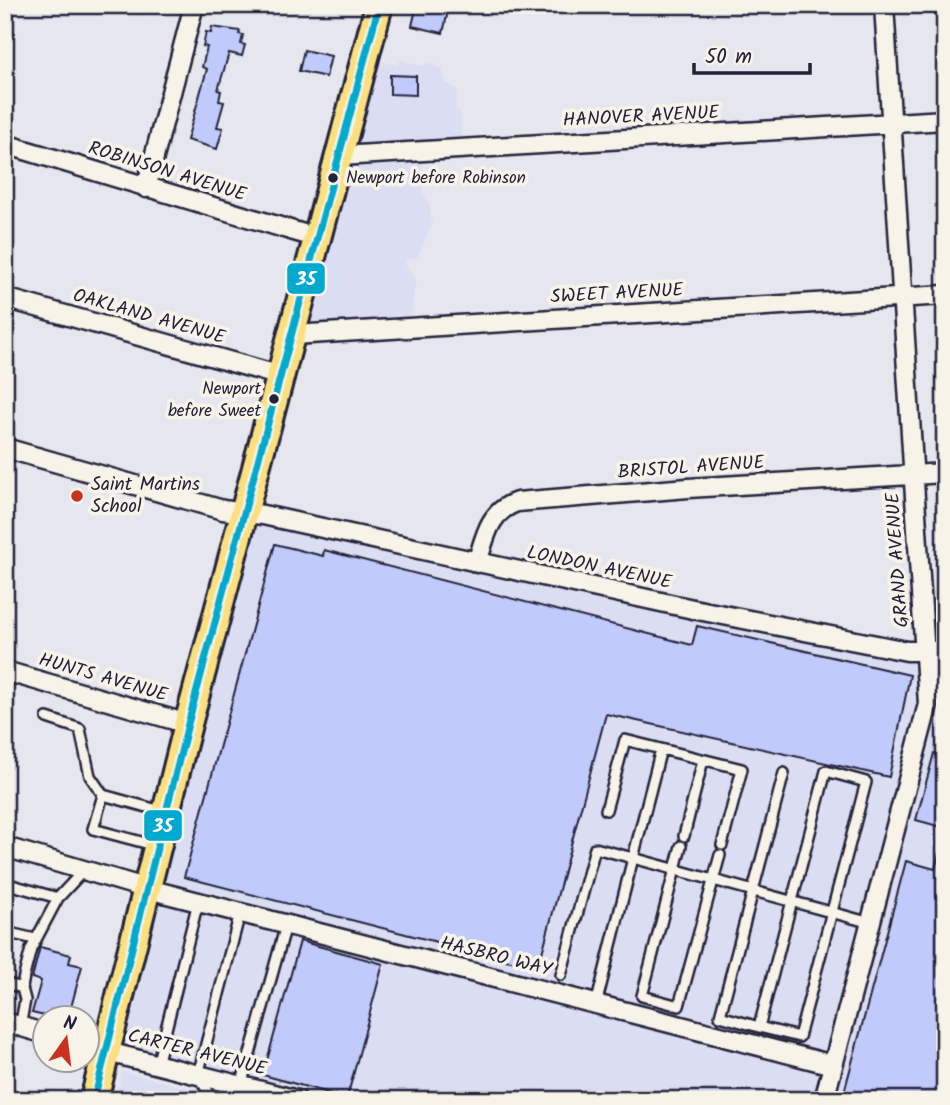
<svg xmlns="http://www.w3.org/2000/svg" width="950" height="1105" font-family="Kalam,sans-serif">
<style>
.built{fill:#dbdef2}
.building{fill:#c0cafb;stroke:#22223b;stroke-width:2}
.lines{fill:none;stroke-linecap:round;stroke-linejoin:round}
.lane-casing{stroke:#22223b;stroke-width:14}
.street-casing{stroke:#22223b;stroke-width:23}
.primary-casing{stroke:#22223b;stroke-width:32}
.lane{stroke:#f7f3e8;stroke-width:9}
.street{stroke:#f7f3e8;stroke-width:18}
.primary{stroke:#fce080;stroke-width:26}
.bus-1-casing{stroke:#f7f3e8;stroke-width:12}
.bus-1{stroke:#00a9ce;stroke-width:7}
.bus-dot{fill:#22223b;stroke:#f7f3e8;stroke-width:2.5}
.poi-dot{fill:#c8321e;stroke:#f7f3e8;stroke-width:2.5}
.labels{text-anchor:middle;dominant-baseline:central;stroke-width:7;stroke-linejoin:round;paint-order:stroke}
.bus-label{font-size:17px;fill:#22223b;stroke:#f7f3e8;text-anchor:start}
.street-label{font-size:19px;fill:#22223b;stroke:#f7f3e8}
.poi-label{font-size:19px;fill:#22223b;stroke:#f7f3e8;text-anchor:start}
.line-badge{stroke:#f7f3e8;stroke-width:2.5}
.badge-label{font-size:19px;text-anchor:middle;font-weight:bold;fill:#fff}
</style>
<rect width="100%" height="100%" fill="#e6e7ee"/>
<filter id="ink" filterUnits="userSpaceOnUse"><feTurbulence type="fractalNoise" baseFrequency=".0143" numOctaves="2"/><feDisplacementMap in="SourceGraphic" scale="14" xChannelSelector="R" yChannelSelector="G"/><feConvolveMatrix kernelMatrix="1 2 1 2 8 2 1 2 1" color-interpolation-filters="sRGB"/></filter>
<g filter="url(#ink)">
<!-- built -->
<path class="built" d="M366,58l31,7 4,-5 22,6 7,-4 12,7 4,14 12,6 -3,17 6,8 1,42 -40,4 1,32 7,14 2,18 -14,33 -12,4 1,7 9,10 -7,57 -114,-4z
M248,522l227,41 449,92 2,65 19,4v376h-666l-172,-58z
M122,1071l114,29h-121z"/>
<!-- building -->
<path class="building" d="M417,5l31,6 -5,22 -31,-7z
M212,27l28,4 -1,3 4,1 -2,9 4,1 -3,11 -13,-3 -11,37 3,1 -2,10 5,1 -7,25 6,1 -6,21 -30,-9 20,-71 -5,-2 5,-20 -4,-1 3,-14 5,1z
M304,50l27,6 -5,21 -27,-6z
M390,75l26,1v19l-26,-1z
M275,544l48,12 1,-6 368,95 5,-19 213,49 -21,102 -283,-63 -68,254 -354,-91z
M934,753l11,3v72l-29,-8z
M941,846l4,1v253h-103l64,-239 29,8z
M300,941l83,23 -36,134 -84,-23z
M40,947l31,8 -2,8 13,3 -13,49 -18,-5 -2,7 -17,-4 9,-32 -9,-3z"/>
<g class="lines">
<!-- lane casing -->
<g class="lane-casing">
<path id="lane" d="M47,718l33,11 10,47 13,19
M661,749l81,20 -20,76
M684,836l19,-76
M153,845l-60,-16 10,-34 62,17
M681,846l-39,150 37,10 41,-151
M5,883l53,15 -27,51 -7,27 -2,12 3,12 -5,27
M58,898l26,-28
M5,932l30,7
M561,975l34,-127 38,10 28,-109 -36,-9 -19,70
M5,983l17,5
M596,1005l37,-147 238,65
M759,1027l40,10 67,-255 -40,-11 -67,256 -39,-11 64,-243
M157,1065l41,-163
M241,1086l45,-161
M213,1100l-15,-25 42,-162"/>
</g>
<!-- street casing -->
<g class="street-casing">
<path id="street" d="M5,144l312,94
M340,156l605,-36
M146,188l48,-183
M5,298l276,78
M293,335l652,-40
M5,448l218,62 40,5 430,94 214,42h38
M477,563c8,-26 12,-52 40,-61l171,-14 257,-15
M5,671l183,53
M5,847l143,42 685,176
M5,1022l41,12
M88,1047l209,53
M824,1100l104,-396 -44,-699"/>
</g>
<!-- primary casing -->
<g class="primary-casing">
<path id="primary" d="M94,1100l94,-376 191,-719"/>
</g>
<!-- lane -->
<use href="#lane" class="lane"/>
<!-- street -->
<use href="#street" class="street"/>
<!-- primary -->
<use href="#primary" class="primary"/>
<!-- bus-1 casing -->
<g class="bus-1-casing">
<path id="bus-1" d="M94,1100l94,-376 191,-719"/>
</g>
<!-- bus-1 -->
<use href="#bus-1" class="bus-1"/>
</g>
</g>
<!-- markers -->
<g class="bus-dot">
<circle cx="333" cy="178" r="6"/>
<circle cx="274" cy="399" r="6"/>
</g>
<circle class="poi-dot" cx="77" cy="496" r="7"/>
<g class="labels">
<!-- bus labels -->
<g class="bus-label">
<text x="346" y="178">Newport before Robinson</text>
<text x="261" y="389" text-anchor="end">Newport<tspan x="261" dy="22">before Sweet</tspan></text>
</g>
<!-- street labels -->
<g class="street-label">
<text transform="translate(641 117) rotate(-3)">HANOVER AVENUE</text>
<text transform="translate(167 172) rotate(17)">ROBINSON AVENUE</text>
<text transform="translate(617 294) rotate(-3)">SWEET AVENUE</text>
<text transform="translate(149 317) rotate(16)">OAKLAND AVENUE</text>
<text transform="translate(691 468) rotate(-4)">BRISTOL AVENUE</text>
<text transform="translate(898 560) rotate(-94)">GRAND AVENUE</text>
<text transform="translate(599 568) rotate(12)">LONDON AVENUE</text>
<text transform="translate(103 678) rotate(16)">HUNTS AVENUE</text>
<text transform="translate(496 957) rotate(14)">HASBRO WAY</text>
<text transform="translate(197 1053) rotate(14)">CARTER AVENUE</text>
</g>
<!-- poi labels -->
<g class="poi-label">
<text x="91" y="485">Saint Martins<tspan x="91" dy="22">School</tspan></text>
</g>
</g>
<g class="line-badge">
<rect x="286" y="262" width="40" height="33" rx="7" fill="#00a9ce"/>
<rect x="143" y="809" width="40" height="33" rx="7" fill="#00a9ce"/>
</g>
<g class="badge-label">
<text x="306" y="285">35</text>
<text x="163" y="832">35</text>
</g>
<!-- margin -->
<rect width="950" height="1105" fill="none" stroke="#f7f3e8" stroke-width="28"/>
<rect x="14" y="14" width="922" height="1077" fill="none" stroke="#22223b" stroke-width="2.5" filter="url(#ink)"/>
<!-- north arrow -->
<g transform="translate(66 1039) rotate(14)"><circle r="33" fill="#f7f3e8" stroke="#a29fa3" stroke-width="2"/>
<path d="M0-5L12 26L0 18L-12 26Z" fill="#c8321e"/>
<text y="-10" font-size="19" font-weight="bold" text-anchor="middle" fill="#22223b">N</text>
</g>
<!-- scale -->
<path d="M694 63v10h116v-10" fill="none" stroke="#22223b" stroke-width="3.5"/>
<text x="705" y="63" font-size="21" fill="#22223b" stroke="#f7f3e8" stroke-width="5" paint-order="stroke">50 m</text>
</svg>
